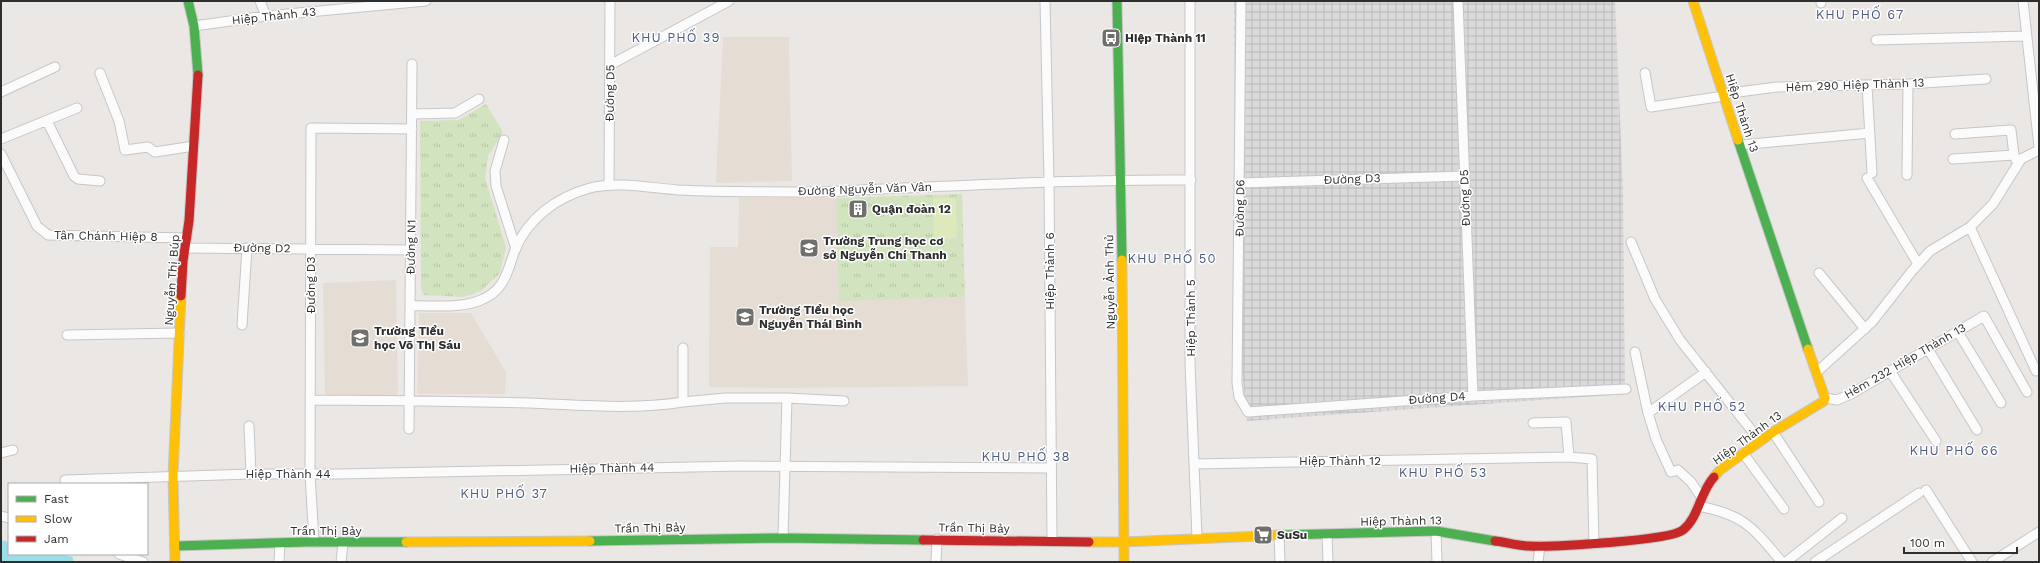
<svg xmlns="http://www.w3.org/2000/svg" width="2040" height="563" font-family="'Work Sans',sans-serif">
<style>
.industrial{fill:url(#industrial-grid)}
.education{fill:#e5ddd3}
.park{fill:url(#park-tufts)}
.pitch{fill:#dde8bc}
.water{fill:#9bdee9}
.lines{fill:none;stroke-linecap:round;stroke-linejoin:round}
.street-casing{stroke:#c7c6c6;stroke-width:11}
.fast-casing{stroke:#c7c6c6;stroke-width:11}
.slow-casing{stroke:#c7c6c6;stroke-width:11}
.jam-casing{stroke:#c7c6c6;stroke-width:11}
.street{stroke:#fcfbfb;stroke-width:9}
.fast{stroke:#4caf50;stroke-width:9}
.slow{stroke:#ffc107;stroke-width:9}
.jam{stroke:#c62828;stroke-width:9}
.labels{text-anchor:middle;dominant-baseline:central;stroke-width:3;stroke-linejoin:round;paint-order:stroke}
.street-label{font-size:12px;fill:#2e2e2e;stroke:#fff}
.poi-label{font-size:12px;font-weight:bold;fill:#2e2e2e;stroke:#fff;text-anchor:start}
.neighbourhood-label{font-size:13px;letter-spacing:1px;fill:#4f5c7e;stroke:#fff}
</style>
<defs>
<pattern id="industrial-grid" width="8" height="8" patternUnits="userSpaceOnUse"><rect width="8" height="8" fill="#dbd9db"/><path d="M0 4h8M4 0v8" fill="none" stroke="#bcbbbc"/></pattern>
<pattern id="park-tufts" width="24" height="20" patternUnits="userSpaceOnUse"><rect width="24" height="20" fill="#d2e4bf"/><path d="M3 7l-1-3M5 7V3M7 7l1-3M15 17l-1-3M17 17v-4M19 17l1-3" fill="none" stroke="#b5c4a4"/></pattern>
</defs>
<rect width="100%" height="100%" fill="#ebe7e4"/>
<!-- industrial -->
<path class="industrial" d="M1234,1h381l8,190 2,203 -378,27 -12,-125z"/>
<!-- education -->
<path class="education" d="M723,37h66l3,144 -76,2z
M739,198h97l4,102 125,-3 3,89 -189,2 -70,-1 1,-140h28z
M396,280l2,113 -5,4 -64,1 -4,-4 -2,-111z
M419,313h52l35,59 -1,22h-88z"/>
<!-- park -->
<path class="park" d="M486,104l17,28 -15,24 -3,22 21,69 -6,26 -19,18 -18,6 -39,-2 -3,-5 -1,-169 39,-1z
M962,194l3,103 -126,4 -3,-103z"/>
<!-- pitch -->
<path class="pitch" d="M933,198h23l1,40h-23z"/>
<!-- water -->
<path class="water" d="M1,540l8,2v12h51l13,3v5h-72z"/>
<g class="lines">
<!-- street casing -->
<g class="street-casing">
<path id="street" d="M260,1l6,15
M1045,1l4,180 3,359
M1190,1v362l7,175
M1241,1l-4,382 2,14 9,15 225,-16 153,-7
M1458,1l15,395
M1821,1v2
M2023,1l16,146
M194,26l72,-10 160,-15
M1876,40l150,-4
M610,65l119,-64
M100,73l19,48 6,29 23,-3 7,5 39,-6
M1645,73l6,34 73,-11
M1867,85l5,88
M1,92l54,-25
M1723,94l54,-7 131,-3 78,-5
M412,114l43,-1 24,-14
M47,121l27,55 4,3 22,2
M1955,134l56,-4 3,25 4,9
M1,139l76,-31
M504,140l-9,31 1,15 20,63
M1740,145l130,-12
M1,154l36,72 11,9 138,3
M1953,159l61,-4
M1907,175l1,-91
M1867,178l51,86
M1240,183l225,-7
M609,185l1,-184
M1970,227l66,144
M1631,242l24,57 25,41 80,101
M185,248l226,2
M1819,273l46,56
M410,306c23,-1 50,3 71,-6 24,-10 26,-28 34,-50 13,-32 42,-53 75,-62 28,-7 60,0 88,2 45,2 90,2 135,2 29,0 59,-3 88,-4 97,-4 193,-9 290,-8
M242,325l5,-77
M1958,332l43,71
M67,335l113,-2
M1928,349l49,81
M1635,352l13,61 8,26 15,33 7,-2 13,12 11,16
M1818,371l54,-49 40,-51 18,-20 40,-24 23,-23 28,-45 18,-9
M1890,371l46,70
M1825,398l12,2 14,-6 133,-78 43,76
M310,400c73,0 146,1 219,3 51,2 103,7 154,-1v-54
M683,402l42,-4h62
M1648,413l58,-41
M1533,423l33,-1 3,35
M249,426l2,48
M409,429l3,-365
M1773,432l46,70
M1,453l12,-3
M1743,453l41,56
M1195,464l374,-7 23,2 2,85
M65,480l186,-6h87l404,-8 309,2
M1926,490l46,72
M1698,506c47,9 54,21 84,56
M1,516l8,2
M1436,531l1,31
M1279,535l1,27
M1327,535l1,27
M783,538l4,-140 57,3
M314,542l-4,-68 1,-346 101,1
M119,554l24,8
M279,562l1,-19
M341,562l2,-19
M936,562l1,-23
M1538,562l2,-16
M1786,562l56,-44
M1815,562l104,-69
M1992,562l47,-30"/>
</g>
<!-- fast casing -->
<g class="fast-casing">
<path id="fast" d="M188,1l6,25 4,49
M1117,1l5,259
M1738,140l70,209
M1281,535l155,-4 59,10
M590,541l193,-3 140,2
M175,546l131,-4h100"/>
</g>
<!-- slow casing -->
<g class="slow-casing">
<path id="slow" d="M1693,1l45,139
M1122,260l2,302
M1714,477l6,-7 53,-38 51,-31 1,-3 -17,-49
M406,542l184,-1
M1089,542h35l157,-7
M175,562l-2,-86 8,-180"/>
</g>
<!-- jam casing -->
<g class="jam-casing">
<path id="jam" d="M181,296l2,-35 6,-40 9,-146
M923,540l166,2
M1495,541c11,1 23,5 34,5 23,1 140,-5 154,-16 16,-13 17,-38 31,-53"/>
</g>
<!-- street -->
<use href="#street" class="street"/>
<!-- fast -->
<use href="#fast" class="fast"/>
<!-- slow -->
<use href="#slow" class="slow"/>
<!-- jam -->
<use href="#jam" class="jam"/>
</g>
<!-- icons -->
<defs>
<g id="bus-square" transform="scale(1)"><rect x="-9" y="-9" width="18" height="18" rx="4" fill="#706f6e" stroke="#fff"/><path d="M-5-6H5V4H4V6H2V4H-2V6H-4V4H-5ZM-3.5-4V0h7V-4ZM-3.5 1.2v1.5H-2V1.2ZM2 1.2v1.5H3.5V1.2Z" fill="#fff"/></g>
<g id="building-square" transform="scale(1)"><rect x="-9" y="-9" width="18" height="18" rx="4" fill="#706f6e" stroke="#fff"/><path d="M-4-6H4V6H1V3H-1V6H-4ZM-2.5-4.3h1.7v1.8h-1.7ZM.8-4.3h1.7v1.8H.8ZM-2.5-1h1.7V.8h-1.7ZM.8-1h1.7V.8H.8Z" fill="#fff"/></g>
<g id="school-square" transform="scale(1)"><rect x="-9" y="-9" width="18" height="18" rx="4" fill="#706f6e" stroke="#fff"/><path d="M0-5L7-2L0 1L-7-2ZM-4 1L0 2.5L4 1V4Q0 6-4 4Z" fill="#fff"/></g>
<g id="supermarket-square" transform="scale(1)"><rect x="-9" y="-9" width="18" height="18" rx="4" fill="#706f6e" stroke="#fff"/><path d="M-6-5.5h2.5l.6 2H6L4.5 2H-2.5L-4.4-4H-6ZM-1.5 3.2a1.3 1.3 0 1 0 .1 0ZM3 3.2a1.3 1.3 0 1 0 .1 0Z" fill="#fff"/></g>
</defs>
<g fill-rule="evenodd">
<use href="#bus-square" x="1111" y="38"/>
<use href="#building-square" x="858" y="209"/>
<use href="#school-square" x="809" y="248"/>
<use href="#school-square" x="745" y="317"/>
<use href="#school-square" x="360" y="338"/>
<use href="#supermarket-square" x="1263" y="535"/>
</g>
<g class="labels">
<!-- street labels -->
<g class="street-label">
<text transform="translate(274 16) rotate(-6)">Hiệp Thành 43</text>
<text transform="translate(1855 85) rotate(-2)">Hẻm 290 Hiệp Thành 13</text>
<text transform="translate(610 93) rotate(-89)">Đường D5</text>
<text transform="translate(1742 113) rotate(72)">Hiệp Thành 13</text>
<text transform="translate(1352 179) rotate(-2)">Đường D3</text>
<text transform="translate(865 189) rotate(-2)">Đường Nguyễn Văn Vân</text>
<text transform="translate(1465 198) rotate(-92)">Đường D5</text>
<text transform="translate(1240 208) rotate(-89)">Đường D6</text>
<text transform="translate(106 236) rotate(1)">Tân Chánh Hiệp 8</text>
<text transform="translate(411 247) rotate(-89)">Đường N1</text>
<text transform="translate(262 248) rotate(1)">Đường D2</text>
<text transform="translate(1050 271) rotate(-90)">Hiệp Thành 6</text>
<text transform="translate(172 280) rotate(-86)">Nguyễn Thị Búp</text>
<text transform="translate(1110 282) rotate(-91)">Nguyễn Ảnh Thủ</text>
<text transform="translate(311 285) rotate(-90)">Đường D3</text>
<text transform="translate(1191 318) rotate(-90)">Hiệp Thành 5</text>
<text transform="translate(1905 361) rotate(-30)">Hẻm 232 Hiệp Thành 13</text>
<text transform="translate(1437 398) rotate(-4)">Đường D4</text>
<text transform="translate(1747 438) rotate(-36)">Hiệp Thành 13</text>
<text x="1340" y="461">Hiệp Thành 12</text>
<text transform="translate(612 468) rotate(-1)">Hiệp Thành 44</text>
<text x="288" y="474">Hiệp Thành 44</text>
<text transform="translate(1401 521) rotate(-1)">Hiệp Thành 13</text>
<text transform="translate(650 528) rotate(-1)">Trần Thị Bảy</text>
<text transform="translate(974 528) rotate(1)">Trần Thị Bảy</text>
<text x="326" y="531">Trần Thị Bảy</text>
</g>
<!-- poi labels -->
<g class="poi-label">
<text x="1125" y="38">Hiệp Thành 11</text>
<text x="872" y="209">Quận đoàn 12</text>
<text x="823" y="241">Trường Trung học cơ<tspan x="823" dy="14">sở Nguyễn Chí Thanh</tspan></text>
<text x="759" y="310">Trường Tiểu học<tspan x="759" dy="14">Nguyễn Thái Bình</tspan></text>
<text x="374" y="331">Trường Tiểu<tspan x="374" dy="14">học Võ Thị Sáu</tspan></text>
<text x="1277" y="535">SuSu</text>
</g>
<!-- neighbourhood labels -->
<g class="neighbourhood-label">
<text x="1860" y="14">KHU PHỐ 67</text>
<text x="676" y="37">KHU PHỐ 39</text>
<text x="1172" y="258">KHU PHỐ 50</text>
<text x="1702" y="406">KHU PHỐ 52</text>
<text x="1954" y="450">KHU PHỐ 66</text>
<text x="1026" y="456">KHU PHỐ 38</text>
<text x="1443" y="472">KHU PHỐ 53</text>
<text x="504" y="493">KHU PHỐ 37</text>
</g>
</g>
<!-- border -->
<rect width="2040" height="563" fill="none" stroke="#2e2e2e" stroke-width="4"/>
<!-- legend -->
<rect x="8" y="483" width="140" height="72" fill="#ffffff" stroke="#ababab"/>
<rect x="16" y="496" width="20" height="6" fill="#4caf50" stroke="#ababab"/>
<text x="44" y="503" font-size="12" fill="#2e2e2e">Fast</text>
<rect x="16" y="516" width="20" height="6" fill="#ffc107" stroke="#ababab"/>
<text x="44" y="523" font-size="12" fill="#2e2e2e">Slow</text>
<rect x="16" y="536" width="20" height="6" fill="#c62828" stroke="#ababab"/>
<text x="44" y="543" font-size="12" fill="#2e2e2e">Jam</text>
<!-- scale -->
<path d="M1904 547v6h113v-6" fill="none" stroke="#2e2e2e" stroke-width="2"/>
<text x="1910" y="547" font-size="12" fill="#2e2e2e" stroke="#ffffff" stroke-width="3" paint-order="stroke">100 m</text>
</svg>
